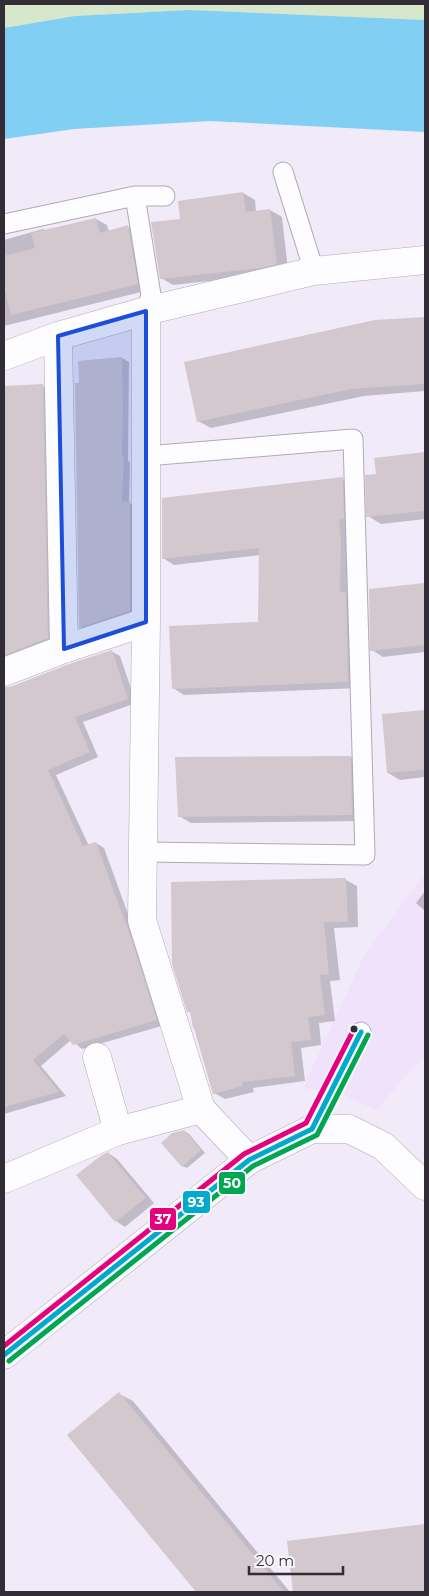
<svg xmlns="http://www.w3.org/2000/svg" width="429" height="1596" font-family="Montserrat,sans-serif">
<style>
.built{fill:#efe2fa}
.green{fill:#d6e7cb}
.water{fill:#81cff3}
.shadow{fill:#0003}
.building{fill:#d2c8ce}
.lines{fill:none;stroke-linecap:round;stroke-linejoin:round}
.lane-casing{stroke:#b0aab5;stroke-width:21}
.street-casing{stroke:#b0aab5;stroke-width:29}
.secondary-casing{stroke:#b0aab5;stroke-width:29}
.lane{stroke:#fdfcfe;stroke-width:19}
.street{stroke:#fdfcfe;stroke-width:28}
.secondary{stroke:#fdfcfe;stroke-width:28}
.bus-1-casing{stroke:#f9f6fb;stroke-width:9}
.bus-2-casing{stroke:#f9f6fb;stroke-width:9}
.bus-3-casing{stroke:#f9f6fb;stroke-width:9}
.bus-1{stroke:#00a9ce;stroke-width:5}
.bus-2{stroke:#00a651;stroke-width:5}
.bus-3{stroke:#e5007d;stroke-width:5}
.marked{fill:#1d4ed8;fill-opacity:0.2;stroke:#1d4ed8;stroke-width:4;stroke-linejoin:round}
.bus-dot{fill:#312c35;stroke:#f9f6fb;stroke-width:2}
.line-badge{stroke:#f9f6fb;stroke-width:2}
.badge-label{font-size:14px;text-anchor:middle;font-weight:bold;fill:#fff}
</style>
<rect width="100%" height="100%" fill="#f1eaf8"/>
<!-- built -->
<path class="built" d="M425,873v184l-10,8 -39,45 -39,-18 -34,-4 61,-132z"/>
<!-- green -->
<path class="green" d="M4,4h421v16l-236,-10 -114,6 -71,12z"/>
<!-- water -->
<path class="water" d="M189,10l236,10v112l-215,-11 -136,8 -70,10v-111l71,-12z"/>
<!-- shadow -->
<path class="shadow" d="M243,193l12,7 1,12 14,-2 12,7 6,53 -15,4 -100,11 -12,-7 21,-58z
M96,219l11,6 2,7 19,-5 11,6 10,57 -145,36v-86l39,-11 3,2z
M425,318v73l-61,5 -153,32 -13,-7 177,-99z
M122,358l7,4 -1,99 2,1 -1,41 8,3 -1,108 -49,17 -7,-4 1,-243z
M43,386l8,5 5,252 -52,21v-263z
M425,453v66l-44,5 -13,-8 9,-41 -2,-16z
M343,479l11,6 5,203 -175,7 -11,-7 87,-65v-68l-86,10 -11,-7z
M425,584v68l-42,5 -11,-7 -2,-60z
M111,651l9,5 16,47 -53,19 15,35 -42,18 33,71 7,-3 8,5 36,99 25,78 -83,24 -11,-9 -30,26 25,30 -62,18v-425l5,-1z
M425,711v66l-25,3 -12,-7 -5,-58z
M351,757l11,7 2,57 -173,2 -12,-7z
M346,880l11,6 1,41 -24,1 6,52 -10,1 5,40 -16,2 2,22 -20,3 4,33 -52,7 1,4 -29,7 -11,-6 -22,-80 -4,-2z
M425,891v20l-9,-8z
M184,1131l5,3 16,19 -18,15 -5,-2z
M108,1153l9,6 37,44 -29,24 -9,-6 -38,-46z
M119,1394l14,7 157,191h-92l-130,-156z
M425,1525v67h-131l-6,-50z"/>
<!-- building -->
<path class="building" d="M243,192l3,20 24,-3 7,55 -16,4 -101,11 -9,-57 29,-3 -2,-18z
M96,218l4,15 28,-8 10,59 -127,31 -7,-28v-31l31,-8 -4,-15z
M425,317v67l-74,5 -154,33 -13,-60 191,-42z
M122,357l1,50 -1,50h2l-2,45 8,-1v110l-51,17 -4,-245h4l-1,-22z
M43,384l5,254 -44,17 1,-269z
M425,452v59l-59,6 -1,-42 11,-1 -2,-16z
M343,477l1,42 -5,1 2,21 -1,51h6l2,90 -176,7 -3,-63 89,-4 1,-74 -97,11v-61z
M425,583v62l-55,6 -1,-62z
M112,650l16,49 -53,18 15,35 -42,18 35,76 13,-4 36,99 25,79 -84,25 -9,-11 -31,26 26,32 -55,15v-420h6l59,-23z
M425,710v60l-38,3 -5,-59z
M351,756l1,59 -174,2 -3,-60z
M346,878l2,44h-24l5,52 -9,1 5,40 -17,2 3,23 -20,2 4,34 -53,6 1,4 -30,8 -19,-66h-1l-3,-17 -3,1 -15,-48 -1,-82z
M184,1130l17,20 -19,17 -21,-24 11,-10z
M108,1152l38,46 -31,24 -39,-47 26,-20z
M119,1392l165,200h-88l-129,-157z
M425,1524v68h-132l-6,-51z"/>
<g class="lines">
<!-- lane casing -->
<g class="lane-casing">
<path id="lane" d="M283,172l31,99
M135,196l16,99 -5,16
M4,224l131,-28h30
M143,852l222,3 -12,-416 -207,17
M312,1129l49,-97"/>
</g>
<!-- street casing -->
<g class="street-casing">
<path id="street" d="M146,311v311l-4,298 59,189 48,51
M58,336l6,313
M4,356l54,-20 88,-25 168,-40 111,-11
M4,672l60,-23 82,-27
M97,1057l21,74
M4,1179l114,-48 83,-22"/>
</g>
<!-- secondary casing -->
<g class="secondary-casing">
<path id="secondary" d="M4,1355l245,-195 63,-31h37l34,17 42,40"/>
</g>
<!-- lane -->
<use href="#lane" class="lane"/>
<!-- street -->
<use href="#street" class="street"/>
<!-- secondary -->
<use href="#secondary" class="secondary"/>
<!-- bus-1 casing -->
<g class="bus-1-casing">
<path id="bus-1" d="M4,1355l245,-195 63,-31 49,-97"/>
</g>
<!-- bus-2 casing -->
<g class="bus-2-casing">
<path id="bus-2" d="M9,1361l244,-195 64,-31 51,-100"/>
</g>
<!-- bus-3 casing -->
<g class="bus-3-casing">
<path id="bus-3" d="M4,1346l240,-192 62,-31 48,-94"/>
</g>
<!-- bus-1 -->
<use href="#bus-1" class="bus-1"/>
<!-- bus-2 -->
<use href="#bus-2" class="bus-2"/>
<!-- bus-3 -->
<use href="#bus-3" class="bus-3"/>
</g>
<!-- marked area -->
<path class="marked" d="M146,311v311l-82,27 -6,-313z"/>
<!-- markers -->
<circle class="bus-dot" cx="354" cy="1029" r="4.5"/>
<g class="line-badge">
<rect x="218" y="1171" width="28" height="24" rx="5" fill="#00a651"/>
<rect x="182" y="1190" width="29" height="24" rx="5" fill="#00a9ce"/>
<rect x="149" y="1207" width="28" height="24" rx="5" fill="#e5007d"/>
</g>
<g class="badge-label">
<text x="232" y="1188">50</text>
<text x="196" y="1207">93</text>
<text x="163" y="1224">37</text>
</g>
<!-- border -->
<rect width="429" height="1596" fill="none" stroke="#312c35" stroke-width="10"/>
<!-- scale -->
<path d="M249 1566v8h94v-8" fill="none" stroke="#312c35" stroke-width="2.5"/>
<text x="256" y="1566" font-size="15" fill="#312c35" stroke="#f9f6fb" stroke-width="4" paint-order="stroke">20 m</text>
</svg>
